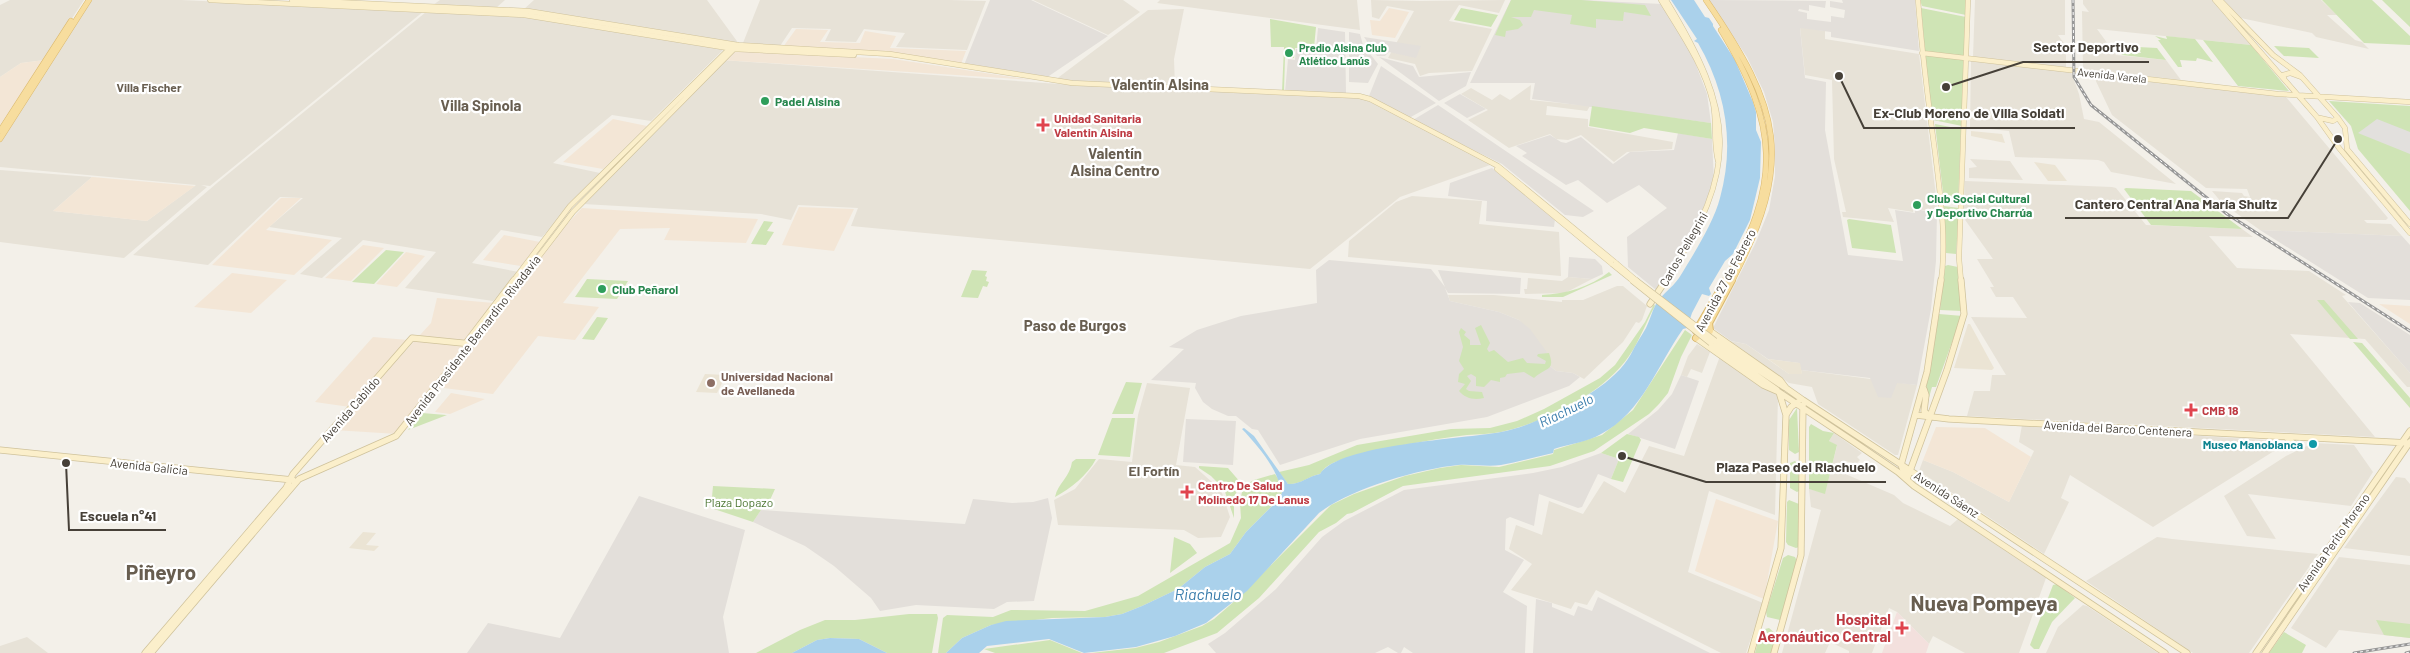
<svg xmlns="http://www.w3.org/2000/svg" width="2410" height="653" font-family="Barlow,sans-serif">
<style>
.residential{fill:#e7e2d7}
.commercial{fill:#f3e6d6}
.industrial{fill:#e3dfda}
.education{fill:#ebe4d4}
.medical{fill:#f3e0dd}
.green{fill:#cfe4b5}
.parking{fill:#e2e0dd}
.water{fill:#aad1eb}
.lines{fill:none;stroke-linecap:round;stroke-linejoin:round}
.secondary-far1-casing{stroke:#cfc29b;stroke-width:5.5}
.secondary-casing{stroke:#cfc29b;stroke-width:7}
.primary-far1-casing{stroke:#dbb96f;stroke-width:6}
.primary-casing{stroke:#dbb96f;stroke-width:8}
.secondary-far1{stroke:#fbefcb;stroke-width:4.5}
.secondary{stroke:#fbefcb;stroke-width:5.5}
.primary-far1{stroke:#f7dd9e;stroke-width:5}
.primary{stroke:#f7dd9e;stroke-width:6}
.rail-casing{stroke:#979797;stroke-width:3}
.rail{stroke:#fff;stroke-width:1;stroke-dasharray:3;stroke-linecap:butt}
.secondary-bridge-far1-casing{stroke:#cfc29b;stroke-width:5.5;stroke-linecap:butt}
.secondary-bridge-casing{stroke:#cfc29b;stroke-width:7;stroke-linecap:butt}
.secondary-bridge-far1{stroke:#fbefcb;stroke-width:4.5}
.secondary-bridge{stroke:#fbefcb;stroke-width:5.5}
.leisure-dot{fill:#2e9e5b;stroke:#fff;stroke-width:2}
.health-dot{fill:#e0444e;stroke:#fff;stroke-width:2}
.education-dot{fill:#8d6e63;stroke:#fff;stroke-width:2}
.culture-dot{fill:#0f9aa8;stroke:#fff;stroke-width:2}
.labels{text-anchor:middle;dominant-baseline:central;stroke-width:4.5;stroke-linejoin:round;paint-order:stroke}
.far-leisure-label{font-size:11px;font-weight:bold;fill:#27864d;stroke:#fff;text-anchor:start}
.far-street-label{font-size:11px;fill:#464038;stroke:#fff}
.far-quarter-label{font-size:12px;font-weight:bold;fill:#685e50;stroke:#fff}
.leisure-label{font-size:12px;font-weight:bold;fill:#27864d;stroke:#fff;text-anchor:start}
.health-label{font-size:12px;font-weight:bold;fill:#be3a42;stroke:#fff;text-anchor:start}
.street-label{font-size:12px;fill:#464038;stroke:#fff}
.education-label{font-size:12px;font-weight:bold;fill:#785e54;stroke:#fff;text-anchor:start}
.culture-label{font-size:12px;font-weight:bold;fill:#0d838f;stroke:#fff;text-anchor:end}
.park-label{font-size:12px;fill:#4a742f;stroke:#fff}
.water-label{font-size:14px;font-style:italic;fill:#387cab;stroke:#fff}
.neighbourhood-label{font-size:14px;font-weight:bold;fill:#685e50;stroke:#fff}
.far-district-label{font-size:15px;font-weight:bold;fill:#685e50;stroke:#fff}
.quarter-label{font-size:15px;font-weight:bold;fill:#685e50;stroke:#fff}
.near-health-label{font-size:15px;font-weight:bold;fill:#be3a42;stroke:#fff;text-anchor:end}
.near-water-label{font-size:16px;font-style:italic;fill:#387cab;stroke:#fff}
.near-district-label{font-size:21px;font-weight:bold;fill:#685e50;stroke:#fff}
.leader{fill:none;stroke:#464038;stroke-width:2}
.callout-dot{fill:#464038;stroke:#fff;stroke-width:2}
.callout-label{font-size:14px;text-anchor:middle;font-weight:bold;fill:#464038;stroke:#fff;stroke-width:4.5;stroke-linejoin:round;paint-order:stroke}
</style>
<rect width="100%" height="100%" fill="#f3f0e9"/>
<!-- residential -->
<path class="residential" d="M10,0h74l-39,60 -24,3 -21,14v-72z
M89,0h92l243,11 -214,175 -9,-1 6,2 -83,71 -124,-16v-72l92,7 -39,34 94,10 49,-36 -196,-18v-28z
M440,0h65l-9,8 -63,-3z
M534,0h173l32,44 -216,-34z
M760,0h189l37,1 -19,49 -71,-3 9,-14 -41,-4 -8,13 -31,-1 6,-12 -39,-1 -12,18 -37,-3z
M1033,0h90l17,12 -32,23z
M1160,0h197l3,30 -203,-27z
M1371,0l50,1 84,-1 -6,13 -40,-8 -10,16 43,8 -20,42 -43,2 -9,3 -5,-12 -27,-6 26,-47 -27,-5 -8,13 -7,-2z
M1975,0h90v35h-7l8,11v21l-93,-10z
M2083,0h129l39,45 -154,-16 19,26 50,5 15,20 -98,-11 -1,-58 7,1 -6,-8z
M2222,0h99l16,15h-10l28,25 7,2 7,7 -53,-12 -4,-4 -76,-16z
M1184,9l-10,50 1,28 -120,-7 93,-70z
M426,12l99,4 199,33 -73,72 -39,-6 -59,48 47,10 -58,64 -41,-7 -29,33 47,9 -26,29 -88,-13 31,-36 -73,-12 -41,38 -22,-4 42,-36 -73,-11 34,-29 -23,-1 -72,68 -75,-10 84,-72z
M1800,27l25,4v8l94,15 19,159 -25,-5v4l-25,-4 6,14 -51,-5 -1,-5h4l-12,-53 -2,-79 -27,-5z
M722,60l351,25 289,13 128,67 -90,32 -90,72 -459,-43 7,-18 -60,-3 -7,15 -30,-6 -178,-10z
M1971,61l100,11 8,22 5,25 15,3 77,62 -65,-12 -7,-10 -6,-2 -83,-3 -6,-26 -39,-4z
M2093,75l193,22 102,121 -2,2h-22l3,3 24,1 11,12 -142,-6 -38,-27 -10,-12 30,2 2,3 6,1 -3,-8 -41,-1 -94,-73z
M1531,85l-1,15 60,6 -3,5 -40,-5 -1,9 42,4v8l85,15 -1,7 -45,3 -13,10 -33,-27 -13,5 -12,-1 -6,-5 -41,14 -41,-28 20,-10 -27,-16 10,-6 21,12 8,-6 10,6z
M1970,159l40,2 13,19 -54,-2v-10l8,-1z
M1965,181l147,6 4,1 30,37 96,4 11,8 -44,-1 28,32 72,3 37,24 -4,1 68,77v14h-3l-42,-48 -75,-5 85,103 -408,-21 7,-25h16l2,-16h14l-35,-58 56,1 -14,-21h-17l-6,-10h4l-17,-28h16l-30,-42z
M1412,196l70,5 -3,23 80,8 2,44 -213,-19 1,-16 47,-39z
M1568,277l24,2 -27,14 -40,1 -1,-5h3l1,-11 34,3z
M1617,286h6l24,20 -5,14 -3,3 -3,-1 -13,20 -39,37 -11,-6 -17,-2 -7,-6 -30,-45 -20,-8 -49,-11 -2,-6h46l68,7v-2h21z
M1730,341l16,3 43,30h13l-1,-4 116,15 -19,70h-3l-77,-51 -6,-17 -23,-4z
M1697,344l13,8 -8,21 -11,-4 -4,8 -6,-2 7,-19z
M1720,356l58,40 -3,119 -66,-24 -21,81 75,31 -17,50h-25l-125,-63 -9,15 -12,-3 -4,7 -60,-19 21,-26 -23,-15 7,-24 26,10 7,-34 34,13 21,-33 21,12 24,-47 35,10z
M1147,383l43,5 -14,77 19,2 26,23 9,27 -9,20 -23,1 -14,-8 -126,-5 -4,-25 21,-11 24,-30 33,3 6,-47z
M2022,425l257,16 3,5 -129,81 -83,-52 -9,23 8,4 -25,52 -125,-83 4,-11 30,12 56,30 25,-51 -15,-9z
M1834,433l28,20 -5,4 3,3 -3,3 4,4 -15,-6 -3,12 51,22 9,8 47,23 8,-7 88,59 -27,75h-54l-32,-17 -4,8 -32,-32 -8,-4 -17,45h-23v-2l-19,-9 -5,11h-43l39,-143 -10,-3 -2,-18 16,4 12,-47 -8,-5z
M2313,443l41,2 19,27 -22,34 -103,-12 28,45 -29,-3 -23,-40 62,-40z
M2396,477l9,1 5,6v72l-66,-8z
M2157,537l15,2 146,15 -69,99h-56l-107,-72z
M2339,557l71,8v73l-71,-8 -13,18 -35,-20z
M2083,605l4,1 71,47h-112l12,-26z
M27,637l21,16h-48v-7z"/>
<!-- commercial -->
<path class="commercial" d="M1389,8l20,4 -14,26 -23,-3 -2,-15 10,1z
M796,29l32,1 -8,12 40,1 5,-12 31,5 -6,12 76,3 -5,13 -178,-17z
M730,51l163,8 139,21 -310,-20z
M45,60l-11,14 -34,51v-48l21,-14z
M613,119l34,7 -44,43 -40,-7z
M92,177l103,9 -48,35 -94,-10z
M281,198h20l-35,32 66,10 -38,35 -82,-10z
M799,207l55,2 -20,42 -52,-6z
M582,208l176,11 -12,24 -82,-3 6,-12 -50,1 -57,74 36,4 -24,33 -37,-4 -45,58 -58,-7 -37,47 -65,-4 98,-107 6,-25 57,5z
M504,235l36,7 -19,24 -38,-6z
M363,245l21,3 -33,33 -26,-3z
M406,252l19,4 -28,31 -21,-3z
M232,273l55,7 -36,33 -57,-6z
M2379,304l31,2v18z
M373,337l35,3 -58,67 -35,-5z
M451,393l34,6 -35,15 -15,-2z
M1936,427l49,1 46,29 -22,45 -56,-30 -30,-12z
M1716,499l62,22 -14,78 -69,-28z"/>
<!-- industrial -->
<path class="industrial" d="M990,0h41l77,36 -62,42 -82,-13z
M1511,0h70l81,4 28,47 6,14 11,29 4,29 -179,-24 3,-16h-65z
M1709,0l117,1 -1,7 -16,-3v6l-10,-2 -1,2 9,2v6l24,3v-6l13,2 1,-8 -15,-3v-6l13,2 -1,-3h73l4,51 -88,-14v-5l-31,-4 5,50 21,4 -1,48 23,125 55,6 -8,-51 20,3v-4l22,4 -1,48 -5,48 -14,76 -20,-2 -6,15 -13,-1 -8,-19 -69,-8 -2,-7 -31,-4 -22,-15 -15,-3 -18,-13 43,-86 13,-32 6,-34v-29l-2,-25 -9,-30 -17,-35z
M1318,28l27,4 1,61 -61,-1 3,-33 7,1 1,-11h20z
M1349,32l11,2 3,11 15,19 -10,19 -19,-1z
M1364,37l57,9 -5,12 -27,-6 -4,4h-8z
M1379,57l34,9 6,11 52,-5 -5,14 -27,15z
M1381,66l55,37 -27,15 -40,-22z
M1460,94l26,15 -19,9 -23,-15z
M1438,105l156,106 -11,6 -18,-2 -63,-51 -89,-44z
M1678,133l34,6 2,42 -16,40 -19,36 -23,33 -28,-23 -1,-30 40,-29 -28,-23 -32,18 -29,-23 -12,5 -44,-29 5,-3 -11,-7 34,-11 11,7 5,1 15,-6 32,27 17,-12 44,-2z
M1492,168l63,51 -1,8 -68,-6 1,-20 -39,-5 2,-13z
M2260,230l142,6 8,9v55l-42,-2z
M1569,257l26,2 7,7 1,8 -11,5 -24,-2z
M1329,260l102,9 14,18 -7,-17 83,8 -1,16 -72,-1 -3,-5 5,13 49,11 20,8 11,9 16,22 4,10 -1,4 7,6 17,2 7,4 -11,9 -82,31 -127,22 -80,26 -22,-35 -6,-1 -16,-13h-8l-16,-7 -9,-7 -8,-14 1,-5 -45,-3 33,-31 -15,-2 28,-17 44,-14 76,-13 -1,-33z
M2348,302l12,1 50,32v38z
M1681,375l18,6 -24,68 -47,-15 30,-24 14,-16z
M1186,419l50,2 -3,44 -50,-3z
M1601,453l18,6 -8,20 -13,-5 -16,33 -4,1 -39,-14 -5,32 -24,-9 -4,2 -1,31 19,10 -21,32 24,14 -2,47h-112l-9,-6 -3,6h-3l-10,-6 -13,6h-159l-8,-9 17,-11 51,-44 46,-52 22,-16 60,-31 129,-17 29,-6z
M639,496l106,34 -22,87 6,36h-262l21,-30 72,15z
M1048,498l4,20 -18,83 -27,1 -13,7 -78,-4 -36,6 -9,-13 -37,-32 -29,-20 -52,-24 8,-12 204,14 8,-25 39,4 21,-1z
M1598,597l112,56h-177l3,-54 16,4v4l22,9 4,-10 14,5z"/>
<!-- education -->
<path class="education" d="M1971,131l31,3 3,9 -34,-7z
M2034,162l21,3 12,16h-19z
M1968,324h2l24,44 -2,2 -38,-2z
M1768,359l32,4 2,11h-13z
M705,374l21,1 -9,18 -21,-1z
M363,532l13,1 -10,12 13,1 -5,5 -25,-3z"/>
<!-- medical -->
<path class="medical" d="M1897,612l32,32 -3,9h-44z"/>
<!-- green -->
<path class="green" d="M1511,0h70l64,5 6,11 -27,-4 -1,9 -27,-2v9l-26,-4 2,-9 -38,-5 -3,7h-20l9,3 3,5 -5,4 -12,2 -1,6 -10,-2z
M1920,0h47l-1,15 -44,-9z
M2322,0h50l38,36v9l-46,-2z
M2382,0h28v27l-24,-23z
M1461,8l37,7 -7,12 -37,-7z
M1921,8l45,9 -1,40 -40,-5z
M1270,19l46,8 -2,21h-19l-1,10h-9l-1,33h-2l2,-44h-13z
M2155,36l12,3 -1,-3 29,3 18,23 -16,-4 -1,3 -16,-1 2,7h-4l-20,-27h3z
M2203,40l48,5 38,46 -51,-5z
M2119,44l16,1 4,8h2l-3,-6 19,1 9,12 -44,-5 -2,-3h4z
M2274,46l35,2 10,10 -35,-2z
M1924,55l40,5 -2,66 -29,-6z
M2329,101l81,5v105l-52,-62 -7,-23z
M1592,106l119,17 1,16 -68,-11 -14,5 -41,-7z
M1935,124l26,5 -3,74 -14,-2z
M2126,188l65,3 51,38 -91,-4 -27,-36z
M1944,206l15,2 -3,46 -10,-1z
M1849,219l42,6 5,28 -44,-5 -5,-28z
M764,221l9,1 -6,9 7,1 -8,13 -15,-1z
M386,250l18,2 -30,32 -22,-2z
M1948,265l10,2 4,44 -22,-1 5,-44z
M972,270l15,1 -2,5 2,1 -1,4 3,1 -2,5 -4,-1 -5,12 -17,-1z
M1609,272l3,3 -49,22h-21v-2c24,-1 48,-8 67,-23z
M587,279l41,2 -11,18 -42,-2z
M2317,300h7l34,39h-8z
M1654,304l1,2c-9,16 -15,34 -26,50 -25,37 -85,67 -128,76 -11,2 -22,2 -34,3 -41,5 -82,13 -122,24 -11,3 -18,5 -25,15 -11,2 -20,11 -32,10l-9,-12 30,-7 48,-20 94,-16 39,-1 27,-7 27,-12 56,-31 15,-13 30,-43z
M1939,314l24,2 -2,1 -25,70h-4l-6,21v-19z
M597,317l11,1 -14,22 -12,-1z
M1481,325l9,18 -3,6 2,3 5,-2 14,12 15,-4 4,5 18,1 1,-3 -9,-5 1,-2 11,-1c7,19 -4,14 -15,25l-10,-6 -17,2 -2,3 -5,1v4l-9,-2 -7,7 -8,-1v-9l-5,-3 -4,2 4,5 -5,8 3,2 13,1 2,6c-10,2 -18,1 -25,-7l6,-7 -7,-2 1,-8 5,-5 -5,-8 4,-14 -4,-15 2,-4 5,4 -2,3 6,5v5h11l-6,-17z
M1685,330l7,5 -11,22 -13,36 -9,11 -10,10 -55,37 -44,15 -147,20 -51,27 -5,1 -11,9 -17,9 -60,66 -42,35 -53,20h-73l44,-5 24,-6 43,-16 12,-7 23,-20 94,-94 23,-11 51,-18 35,-8 21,-3 38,2 54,-13 1,-4 48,-15 31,-25z
M2353,342l9,1 48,55v10z
M1126,382l16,1 -9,31h-21z
M1797,408l2,44 -4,2 -6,-4v-30z
M422,413l24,2h1l-39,15z
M1112,418h23l-5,39 -32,-2z
M1811,424l12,7 11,2 -5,8 8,4 -12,49 -16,-5v-62z
M1627,434l12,3 2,3 -18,42 -12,-3 8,-20 -18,-6z
M1076,459h20c-9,17 -25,29 -41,38 3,-14 15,-20 17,-35z
M1795,461l5,5 -1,25 -2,1 -7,-4v-25z
M1199,466l29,2 13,15 -7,14v21l-10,-29 -13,-13 -12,-8z
M1275,474l6,9 1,10 -6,9 -30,30 -16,22 -25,13 -27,22 -36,17 -20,8 -17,3 -53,1 -61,7 -29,13 -16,15h-8l5,-35 4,-3 46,2 18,-7 74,1 53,-15 92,-53 11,-25 -1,-15 3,-17 11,-6z
M713,486l62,3 -5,11 -13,-1 -4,9 8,2 -8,12 -42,-14z
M1789,500l10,4v43l-3,1 -8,-3 -2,-3 1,-40z
M1174,537l16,7 7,9 -27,20z
M1788,555l7,2 2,4 -17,59 -13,-3 -1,-5 17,-54z
M2057,584l18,14 -23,24 -13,27h-5l-4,-4 23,-60z
M909,614h28l1,4 -6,35h-45l-28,-14 -29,-1 -13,2 -25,13h-36l44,-23 25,-10h30z
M2376,620l34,4v14l-26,-3z
M1769,628l7,6 -5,19h-16l6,-23z
M2284,632l22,13 -4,8h-33z
M1050,640l32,13h-87l-11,-4z"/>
<!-- parking -->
<path class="parking" d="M2377,119l33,13v22l-52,-21z"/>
<!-- water -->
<path class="water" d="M1671,0h23l11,17 4,1 4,6v2l22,34 18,42 3,10v18l5,12 -1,36 -10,42 -17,34 -8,7 -16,27 2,6 -2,2 -7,-2 -10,19 -5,15 -4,1c-25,35 -41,84 -82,105 -13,8 -33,10 -47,15l-1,4c-18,4 -35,9 -52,12 -14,2 -29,-1 -43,0 -40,4 -108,24 -139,48l-72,78 -41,32 -31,13 -39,11 -52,6 -35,-14 -62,7 -8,7h-33l16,-15 29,-13 15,-4 99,-4 17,-3 20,-8 36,-17 27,-22 25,-13 16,-22 30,-30 6,-9c-4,-24 -24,-47 -40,-64l2,-1 10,8 34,48c11,1 21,-8 32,-10 19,-30 144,-35 181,-42 15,-3 32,-9 46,-16 29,-13 68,-33 84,-62 4,-9 10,-17 15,-26 4,-8 6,-17 10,-24 6,-10 16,-16 23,-26 13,-21 35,-56 41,-80 15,-54 6,-107 -22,-155l-4,-2 3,-2z
M830,638l29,1 28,14h-95l25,-13z"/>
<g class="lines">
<!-- secondary-far1 casing -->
<g class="secondary-far1-casing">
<path id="secondary-far1" d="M210,0l314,15 210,34 120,6
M292,0l236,11 210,34 152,9 182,29 287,13 11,3 128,67 118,97
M1661,0c20,33 43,65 52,103 4,19 0,39 5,58
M1918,0c4,51 10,101 17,152 5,42 12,87 6,129
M2215,0l102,117 22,31 71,85
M2220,0l53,55 27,20 38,43 7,10 2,21 63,75
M1922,53l356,41 132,8
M2284,77l-1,-2 7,-2 11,4
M2320,118l13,3 5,-3
M1497,169l115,95
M513,281l57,-75 161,-159
M520,281l53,-69 165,-167
M1665,281c76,-112 70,-168 1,-281
M1961,281l-2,-23 9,-258"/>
</g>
<!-- secondary casing -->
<g class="secondary-casing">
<path id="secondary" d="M1650,304l16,-24
M1710,331l70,49 6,8 17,12 384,253
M1696,338l67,47 16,7 75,50 44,30 16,14 251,167
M1715,341l69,46
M466,343l48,-63
M1711,343l66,47
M1924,389l2,6 -2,16 6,6
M1779,392l7,23
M1916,415l33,4 461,24
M2287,438l8,7
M0,450l293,30
M1906,477l-5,-12 26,-93 14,-92
M1907,479l40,-109 17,-56 -3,-34
M145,653l141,-165 7,-14 119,-136 60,6
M151,653l148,-174 97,-43 125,-156
M1751,653l30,-105 5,-133 5,-8 7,-5
M1774,653l27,-98 2,-150
M2256,653l154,-222
M2265,653l145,-211"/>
</g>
<!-- primary-far1 casing -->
<g class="primary-far1-casing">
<path id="primary-far1" d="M1706,0c75,109 89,160 26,281
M1721,30c58,96 61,153 4,251
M0,131l71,-110
M0,139l89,-139"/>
</g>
<!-- primary casing -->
<g class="primary-casing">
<path id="primary" d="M1696,331l30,-51
M1696,338l8,-8 6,1 -1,-8 23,-43"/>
</g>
<!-- secondary-far1 -->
<use href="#secondary-far1" class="secondary-far1"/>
<!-- secondary -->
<use href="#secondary" class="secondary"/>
<!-- primary-far1 -->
<use href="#primary-far1" class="primary-far1"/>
<!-- primary -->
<use href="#primary" class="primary"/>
<!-- rail casing -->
<g class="rail-casing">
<path id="rail" d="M2073,0l1,77 17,28 136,109 183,117
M2354,653l56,-9
M2406,653l4,-1"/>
</g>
<!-- rail -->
<use href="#rail" class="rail"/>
<!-- secondary-bridge-far1 casing -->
<g class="secondary-bridge-far1-casing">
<path id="secondary-bridge-far1" d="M1616,263l21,18
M1612,264l21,17"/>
</g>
<!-- secondary-bridge casing -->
<g class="secondary-bridge-casing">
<path id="secondary-bridge" d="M1632,280l79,63
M1635,280l80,61"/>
</g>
<!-- secondary-bridge-far1 -->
<use href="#secondary-bridge-far1" class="secondary-bridge-far1"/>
<!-- secondary-bridge -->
<use href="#secondary-bridge" class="secondary-bridge"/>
</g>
<!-- markers -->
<g class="leisure-dot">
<circle cx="1289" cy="53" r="5"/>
<circle cx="765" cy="101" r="5"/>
<circle cx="1917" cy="205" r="5"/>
<circle cx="602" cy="289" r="5"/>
</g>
<g class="health-dot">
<path d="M1040.5 117.5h5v5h5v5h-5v5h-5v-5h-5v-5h5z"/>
<path d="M2188.5 402.5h5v5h5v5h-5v5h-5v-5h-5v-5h5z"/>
<path d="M1184.5 484.5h5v5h5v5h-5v5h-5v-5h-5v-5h5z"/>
<path d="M1899.5 620.5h5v5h5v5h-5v5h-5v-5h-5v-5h5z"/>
</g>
<circle class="education-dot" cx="711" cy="383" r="5"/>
<circle class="culture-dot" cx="2313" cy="444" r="5"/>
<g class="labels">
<!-- far-leisure labels -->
<g class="far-leisure-label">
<text x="1299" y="47">Predio Alsina Club<tspan x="1299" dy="13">Atlético Lanús</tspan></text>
</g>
<!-- far-street labels -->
<g class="far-street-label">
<text transform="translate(2112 75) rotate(6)">Avenida Varela</text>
</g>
<!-- far-quarter labels -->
<g class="far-quarter-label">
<text x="149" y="87">Villa Fischer</text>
</g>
<!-- leisure labels -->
<g class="leisure-label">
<text x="775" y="101">Padel Alsina</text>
<text x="1927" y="198">Club Social Cultural<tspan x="1927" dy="14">y Deportivo Charrúa</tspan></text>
<text x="612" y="289">Club Peñarol</text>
</g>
<!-- health labels -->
<g class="health-label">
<text x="1054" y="118">Unidad Sanitaria<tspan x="1054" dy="14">Valentin Alsina</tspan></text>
<text x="2202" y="410">CMB 18</text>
<text x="1198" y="485">Centro De Salud<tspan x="1198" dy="14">Molinedo 17 De Lanus</tspan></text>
</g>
<!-- street labels -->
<g class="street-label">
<text transform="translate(1683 249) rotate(-60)">Carlos Pellegrini</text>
<text transform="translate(1725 280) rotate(-62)">Avenida 27 de Febrero</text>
<text transform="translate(472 340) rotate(-52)">Avenida Presidente Bernardino Rivadavia</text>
<text transform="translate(350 409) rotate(-49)">Avenida Cabildo</text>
<text transform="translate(2118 428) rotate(3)">Avenida del Barco Centenera</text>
<text transform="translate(149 466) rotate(6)">Avenida Galicia</text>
<text transform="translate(1947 494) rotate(33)">Avenida Sáenz</text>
<text transform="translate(2333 542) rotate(-55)">Avenida Perito Moreno</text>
</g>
<!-- education labels -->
<g class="education-label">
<text x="721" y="376">Universidad Nacional<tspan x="721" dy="14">de Avellaneda</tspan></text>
</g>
<!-- culture labels -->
<g class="culture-label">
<text x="2303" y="444">Museo Manoblanca</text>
</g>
<!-- park labels -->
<g class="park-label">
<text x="739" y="502">Plaza Dopazo</text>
</g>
<!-- water labels -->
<g class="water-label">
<text transform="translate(1566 410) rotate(-26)">Riachuelo</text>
</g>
<!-- neighbourhood labels -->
<g class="neighbourhood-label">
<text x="1154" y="470">El Fortín</text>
</g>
<!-- far-district labels -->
<g class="far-district-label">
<text x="1160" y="84">Valentín Alsina</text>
</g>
<!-- quarter labels -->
<g class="quarter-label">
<text x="481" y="105">Villa Spinola</text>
<text x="1115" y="153">Valentín<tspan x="1115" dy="17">Alsina Centro</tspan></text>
<text x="1075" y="325">Paso de Burgos</text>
</g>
<!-- near-health labels -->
<g class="near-health-label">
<text x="1891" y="619">Hospital<tspan x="1891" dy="17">Aeronáutico Central</tspan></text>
</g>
<!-- near-water labels -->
<g class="near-water-label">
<text x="1208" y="593">Riachuelo</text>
</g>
<!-- near-district labels -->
<g class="near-district-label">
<text x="161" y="571">Piñeyro</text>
<text x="1984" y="602">Nueva Pompeya</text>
</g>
</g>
<!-- callouts -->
<path class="leader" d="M1946 87L2023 62H2149M1839 76L1864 128H2075M2338 139L2288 218H2065M1622 456L1706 482H1886M66 463L69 530H166"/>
<g class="callout-dot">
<circle cx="1946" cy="87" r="5"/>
<circle cx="1839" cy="76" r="5"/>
<circle cx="2338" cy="139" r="5"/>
<circle cx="1622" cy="456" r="5"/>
<circle cx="66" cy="463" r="5"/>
</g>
<g class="callout-label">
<text x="2086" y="52">Sector Deportivo</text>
<text x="1969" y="118">Ex-Club Moreno de Villa Soldati</text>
<text x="2176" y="209">Cantero Central Ana María Shultz</text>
<text x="1796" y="472">Plaza Paseo del Riachuelo</text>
<text x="118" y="521">Escuela n°41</text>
</g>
</svg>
